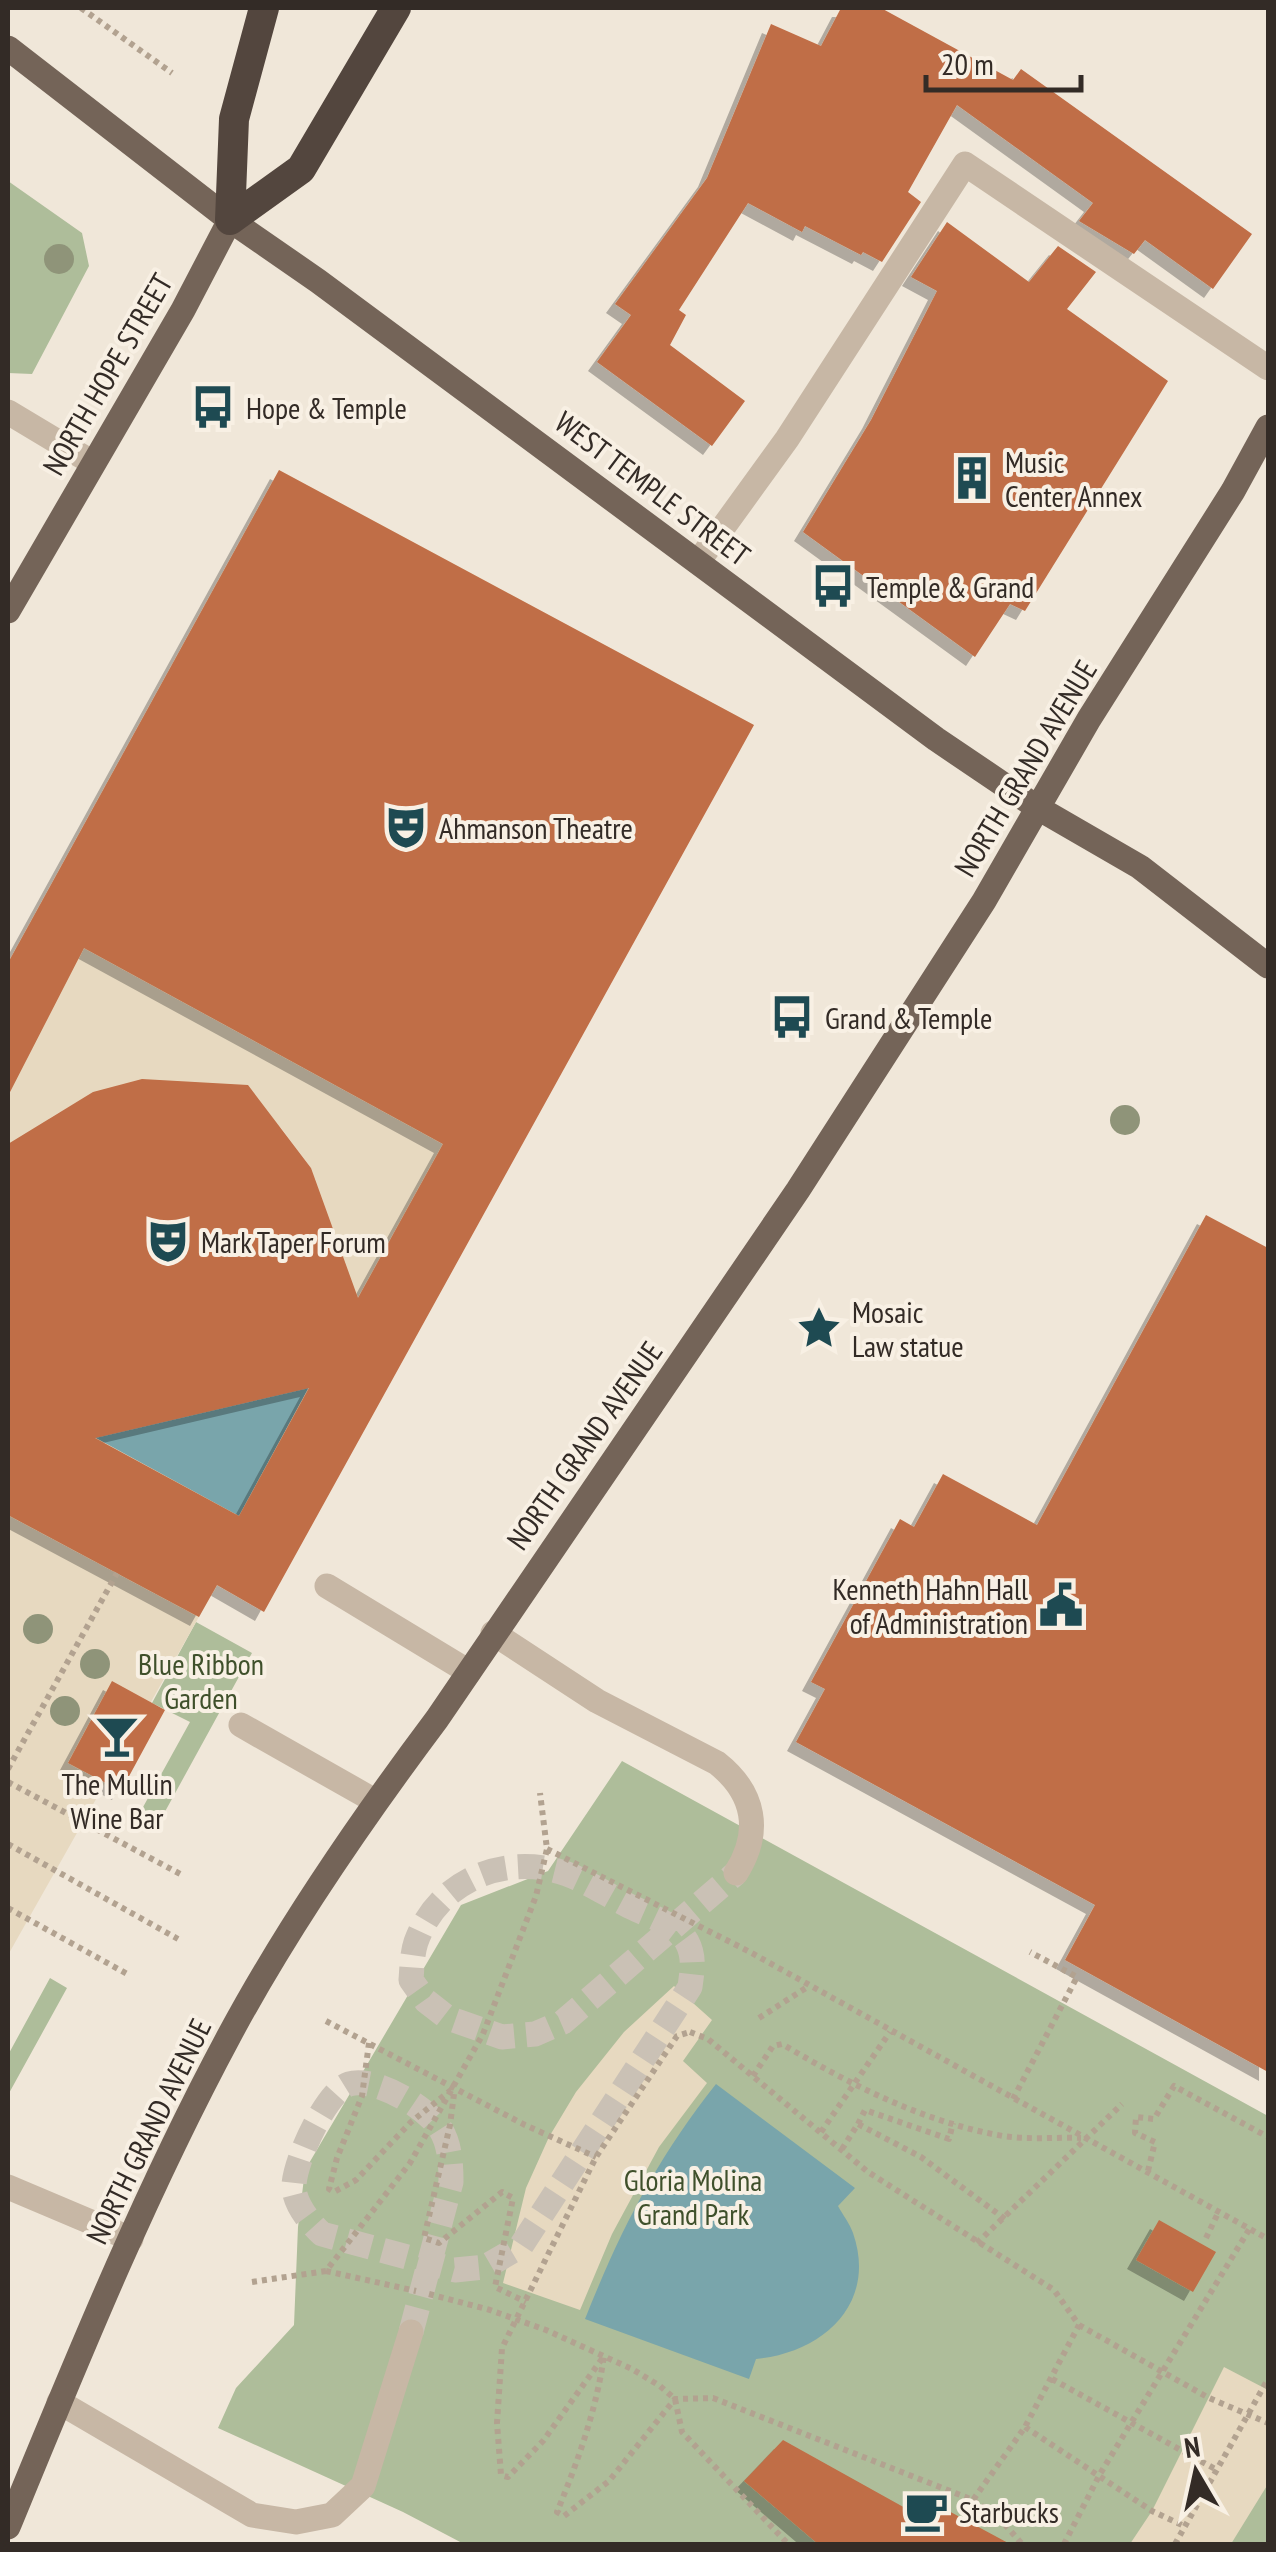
<svg xmlns="http://www.w3.org/2000/svg" width="1276" height="2552" font-family="'PT Sans Narrow',sans-serif">
<style>
.green{fill:#aebd9a}
.plaza{fill:#e7d9c0}
.water{fill:#79a5ab}
.building{fill:#c06e46;fill-rule:evenodd;filter:url(#shadow)}
.lines{fill:none;stroke-linecap:round;stroke-linejoin:round}
.minor-tunnel{stroke:#cac1b5;stroke-width:25;stroke-dasharray:25 12;stroke-linecap:butt}
.path{stroke:#b2a290;stroke-width:6;stroke-dasharray:5 5;stroke-linecap:butt}
.minor{stroke:#c7b7a5;stroke-width:25}
.major{stroke:#746458;stroke-width:25}
.highway{stroke:#53463e;stroke-width:30}
.tree{fill:#8f9479}
.labels{text-anchor:middle;dominant-baseline:central;stroke-width:8;stroke-linejoin:round;paint-order:stroke}
.street-label{font-size:30px;fill:#332b26;stroke:#f8f0e4}
.poi-label{font-size:30px;fill:#332b26;stroke:#f8f0e4;text-anchor:start}
.park-label{font-size:30px;fill:#3f502b;stroke:#f8f0e4}
</style>
<defs>
<filter id="shadow"><feDropShadow dx="-9" dy="9" stdDeviation="0" flood-color="#0004"/></filter>
</defs>
<rect width="100%" height="100%" fill="#f0e7d9"/>
<!-- green -->
<path class="green" d="M8,181l74,52 7,33 -57,108 -24,-1z
M196,1622l56,31 -96,175 -19,-10 53,-96 -38,-19z
M622,1761l646,355v428h-804l-61,-32 -185,-84 18,-40 58,-63 4,-98 7,-57 156,-265 87,-34z
M50,1978l17,10 -59,107v-40z"/>
<!-- plaza -->
<path class="plaza" d="M279,470l475,255 -537,860 -209,370v-565l231,125 72,-347 -30,-40 -41,-30 -147,-5 -43,25 -34,38 -8,19v-212z
M674,1986l38,34 -29,41 24,22 -48,64 -47,87 -32,76 -77,-27 23,-95 23,-51 27,-45 48,-60z
M1224,2367l44,23v94l-37,60h-101l22,-33z"/>
<!-- water -->
<path class="water" d="M8,1326l28,42 281,4 -78,144 -231,-126z
M716,2084l139,104 -17,18c5,9 12,18 15,27 25,72 -32,120 -97,126l-7,20 -164,-60c35,-88 72,-161 131,-235z"/>
<!-- building -->
<path class="building" d="M841,8h40l132,72 8,-11 231,165 -39,55 -68,-49 -11,14 -55,-33 14,-18 -136,-98 -49,87 13,10 -39,60 -19,-10 -2,3 -56,-29 -3,6 -54,-29 -69,107 7,5 -16,30 75,56 -33,45 -115,-84 34,-47 -16,-11 92,-126 64,-154 50,22z
M947,222l82,60 29,-36 38,26 -29,37 101,72 -143,230 -15,-7 -35,53 -172,-125 68,-112 66,-129 -26,-14z
M279,470l475,255 -490,887 -47,-27 -18,32 -191,-102v-371l85,-52 49,-13 106,6 63,83 47,130 85,-154 -359,-196 -76,148v-133zM309,1388l-70,128 -144,-78z
M1206,1215l62,33v824l-203,-112 30,-55 -299,-163 29,-53 -14,-7 89,-163 14,8 29,-53 94,51z
M112,1681l53,29 -44,81 -53,-28z
M1159,2220l57,32 -23,40 -57,-32z
M783,2440l124,69 12,-14 91,49h-192l-74,-63z"/>
<g class="lines">
<!-- minor-tunnel -->
<path class="minor-tunnel" d="M411,2332l40,-150c0,-17 -1,-37 -10,-52 -13,-22 -66,-54 -92,-46 -23,7 -57,82 -55,105 2,17 16,34 28,45l133,36 30,-3 36,-21 169,-259c2,-16 5,-30 -3,-45 -9,-17 -42,-28 -58,-36 -20,-10 -41,-24 -62,-32 -61,-22 -129,6 -151,68 -4,12 -4,26 -5,38l15,21 22,17 54,19 33,-3 28,-12 173,-149"/>
<!-- path -->
<path class="path" d="M81,8l91,65
M8,1769l109,-196
M8,1782l176,94
M8,1844l170,95
M547,1849l201,102 520,288
M8,1908l121,67
M759,2018l50,-32
M326,2021l199,104 71,32
M690,2032l18,7 160,133 186,118 25,35 -54,102 -52,73 -260,-102 -38,1 -66,82 -45,35 -7,-4c21,-51 39,-101 47,-156l-61,85 -35,36 -7,-2 -4,-52 5,-75 94,-191 81,-121z
M369,2043l-7,53 -25,62 -8,31 5,3 22,-12 55,-58 40,-32
M753,2076l20,-30 9,-2c69,41 141,78 221,92 25,4 53,1 78,2
M454,2094l-4,31 -26,113 15,5 63,-51 11,6 -18,89 31,15
M1013,2099l64,-122 -47,-25
M858,2124l7,-14 84,29 4,-16
M821,2132l69,-100
M842,2149l16,-25 63,33 84,62
M1148,2171l7,-29 -20,-9 1,-16 18,2 20,-33 94,51
M1206,2238l13,-27
M977,2243l145,-139
M326,2271l90,20
M252,2282l74,-11 84,-108 73,-129 53,-138 11,-47 -7,-56
M429,2294l61,16 56,20 86,39 28,17 15,13 7,33 106,112
M1079,2325l130,73 59,25
M1052,2379l165,91
M1025,2427l127,84 32,15
M973,2500l28,20 21,24
M1064,2544l36,-70 150,-246
M1175,2544l93,-165"/>
<!-- minor -->
<path class="minor" d="M8,412l85,51
M698,562l89,-123 178,-275 303,204
M327,1586l142,86
M493,1633l104,68 120,62c38,30 45,69 19,110
M241,1725l134,76
M8,2187l123,52
M59,2402l193,113 44,7 36,-7 31,-29 48,-154"/>
<!-- major -->
<path class="major" d="M8,48l222,172 88,61 618,458 102,69 102,59 128,99
M8,611l175,-301 47,-90
M8,2527c68,-165 136,-333 221,-491 59,-110 133,-217 208,-317l361,-529 186,-289 105,-182 144,-228 35,-64"/>
<!-- highway -->
<path class="highway" d="M230,220l71,-51 95,-161
M230,220l4,-101 30,-111"/>
</g>
<!-- trees -->
<g class="tree">
<circle cx="59" cy="259" r="15"/>
<circle cx="1125" cy="1120" r="15"/>
<circle cx="38" cy="1629" r="15"/>
<circle cx="95" cy="1664" r="15"/>
<circle cx="65" cy="1711" r="15"/>
</g>
<!-- icons -->
<defs>
<g id="bus-bare" transform="scale(3.45)"><path d="M-5-6H5V4H4V6H2V4H-2V6H-4V4H-5ZM-3.5-4V0h7V-4ZM-3.5 1.2v1.5H-2V1.2ZM2 1.2v1.5H3.5V1.2Z" fill="#1e4a52" stroke="#f8f0e4" stroke-width="2.5" paint-order="stroke"/></g>
<g id="building-bare" transform="scale(3.45)"><path d="M-4-6H4V6H1V3H-1V6H-4ZM-2.5-4.3h1.7v1.8h-1.7ZM.8-4.3h1.7v1.8H.8ZM-2.5-1h1.7V.8h-1.7ZM.8-1h1.7V.8H.8Z" fill="#1e4a52" stroke="#f8f0e4" stroke-width="2.5" paint-order="stroke"/></g>
<g id="theatre-bare" transform="scale(3.45)"><path d="M-5-5.5Q0-4 5-5.5V0Q5 5 0 6Q-5 5-5 0ZM-3.3-2.5H-1v1.5H-3.3ZM1-2.5H3.3v1.5H1ZM-2.8 1Q0 5.5 2.8 1Z" fill="#1e4a52" stroke="#f8f0e4" stroke-width="2.5" paint-order="stroke"/></g>
<g id="sight-bare" transform="scale(3.45)"><path d="M0-6L1.8-2.2L6-1.7L2.9 1.2L3.7 5.4L0 3.3L-3.7 5.4L-2.9 1.2L-6-1.7L-1.8-2.2Z" fill="#1e4a52" stroke="#f8f0e4" stroke-width="2.5" paint-order="stroke"/></g>
<g id="civic-bare" transform="scale(3.45)"><path d="M-.6-6.5H3V-4.5H.6V-3L4-1V1h2V6H-6V1h2V-1L-.6-3ZM-1.2 2.5V6h2.4V2.5Z" fill="#1e4a52" stroke="#f8f0e4" stroke-width="2.5" paint-order="stroke"/></g>
<g id="bar-bare" transform="scale(3.45)"><path d="M-6-5H6L.8 .8V4.5H3.5V6h-7V4.5H-.8V.8Z" fill="#1e4a52" stroke="#f8f0e4" stroke-width="2.5" paint-order="stroke"/></g>
<g id="cafe-bare" transform="scale(3.45)"><path d="M-5.5-4.5H6V0H3Q3 3.5 0 3.5H-2.5Q-5.5 3.5-5.5 0ZM3-3.2v2h1.7v-2ZM-6 4.5H4V6H-6Z" fill="#1e4a52" stroke="#f8f0e4" stroke-width="2.5" paint-order="stroke"/></g>
</defs>
<g fill-rule="evenodd">
<use href="#bus-bare" x="213" y="407"/>
<use href="#building-bare" x="972" y="478"/>
<use href="#bus-bare" x="833" y="586"/>
<use href="#theatre-bare" x="406" y="827"/>
<use href="#bus-bare" x="792" y="1017"/>
<use href="#theatre-bare" x="168" y="1241"/>
<use href="#sight-bare" x="819" y="1328"/>
<use href="#civic-bare" x="1061" y="1605"/>
<use href="#bar-bare" x="117" y="1736"/>
<use href="#cafe-bare" x="926" y="2511"/>
</g>
<g class="labels">
<!-- street labels -->
<g class="street-label">
<text transform="translate(107 374) rotate(-60)">NORTH HOPE STREET</text>
<text transform="translate(653 488) rotate(37)">WEST TEMPLE STREET</text>
<text transform="translate(1025 768) rotate(-59)">NORTH GRAND AVENUE</text>
<text transform="translate(584 1445) rotate(-55)">NORTH GRAND AVENUE</text>
<text transform="translate(148 2131) rotate(-64)">NORTH GRAND AVENUE</text>
</g>
<!-- poi labels -->
<g class="poi-label">
<text x="246" y="407">Hope &amp; Temple</text>
<text x="1005" y="461">Music<tspan x="1005" dy="34">Center Annex</tspan></text>
<text x="866" y="586">Temple &amp; Grand</text>
<text x="439" y="827">Ahmanson Theatre</text>
<text x="825" y="1017">Grand &amp; Temple</text>
<text x="201" y="1241">Mark Taper Forum</text>
<text x="852" y="1311">Mosaic<tspan x="852" dy="34">Law statue</tspan></text>
<text x="1028" y="1588" text-anchor="end">Kenneth Hahn Hall<tspan x="1028" dy="34">of Administration</tspan></text>
<text x="117" y="1783" text-anchor="middle">The Mullin<tspan x="117" dy="34">Wine Bar</tspan></text>
<text x="959" y="2511">Starbucks</text>
</g>
<!-- park labels -->
<g class="park-label">
<text x="201" y="1663">Blue Ribbon<tspan x="201" dy="34">Garden</tspan></text>
<text x="693" y="2179">Gloria Molina<tspan x="693" dy="34">Grand Park</tspan></text>
</g>
</g>
<!-- border -->
<rect width="1276" height="2552" fill="none" stroke="#332b26" stroke-width="20"/>
<!-- north arrow -->
<g transform="translate(1196 2472) rotate(351)" stroke="#f8f0e4" stroke-width="8" paint-order="stroke">
<path d="M0-8L18 38L0 25L-18 38Z" fill="#332b26"/>
<text y="-15" font-size="28" font-weight="bold" text-anchor="middle" fill="#332b26">N</text>
</g>
<!-- scale -->
<path d="M926 75v15h155v-15" fill="none" stroke="#332b26" stroke-width="5"/>
<text x="941" y="75" font-size="30" fill="#332b26" stroke="#f8f0e4" stroke-width="8" paint-order="stroke">20 m</text>
</svg>
